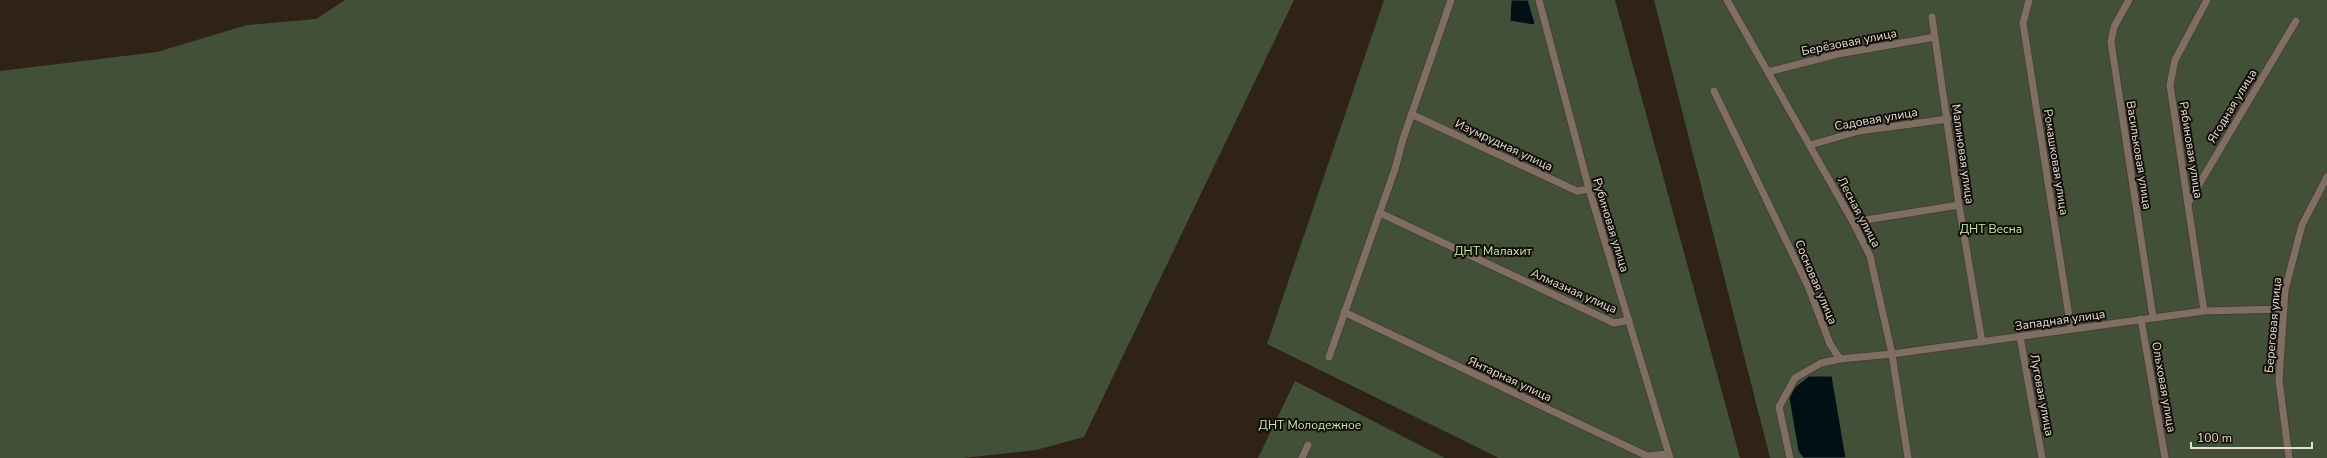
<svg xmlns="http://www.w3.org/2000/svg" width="2327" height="458" font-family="'Nunito Sans',sans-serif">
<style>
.green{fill:#425038}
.water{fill:#001015;stroke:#464e4f}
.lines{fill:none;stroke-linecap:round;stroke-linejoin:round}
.minor-casing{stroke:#493e36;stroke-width:9}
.minor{stroke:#7f6e62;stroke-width:7}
.labels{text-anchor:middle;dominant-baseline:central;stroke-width:4;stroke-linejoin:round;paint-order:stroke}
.street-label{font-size:12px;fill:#e8ded7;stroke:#130d08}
.park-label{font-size:12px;fill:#c8eaae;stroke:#130d08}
</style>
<rect width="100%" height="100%" fill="#2f2217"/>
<!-- green -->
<path class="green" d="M345,0h949l-210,437 -48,13 -72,8h-964v-387l157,-19 90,-27 69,-6z
M1384,0h231l125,458h-241l-232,-114z
M1654,0h673v458h-557z
M1295,381l150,77h-187z"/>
<!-- water -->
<path class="water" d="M1511,0h17l7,23 -2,2 -23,-4z
M1809,376h23l14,82h-43l-5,-7 -9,-53 6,-11z"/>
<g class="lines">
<!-- minor casing -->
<g class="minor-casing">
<path id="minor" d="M1539,0l50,189 81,269
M1727,0l126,222 17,34 22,98 16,104
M2029,0l-6,23 48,306
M2129,0l-15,27 -3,15 42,275
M1932,17l27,188 23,137
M1768,72l70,-18 97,-17
M1714,91l94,195 22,58 10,15 -19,4 -26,15 -16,29 11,51
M1411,114l166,77 12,-2
M1810,145l49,-14 89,-12
M2188,203l108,-182
M1380,213l234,110 15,-3
M1853,222l106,-17
M2204,311l-34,-226 5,-25 32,-60
M1344,312l303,144 22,-2
M2141,319l24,139
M2020,337l22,121
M1329,357l66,-188 8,-30 48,-139
M1840,359l52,-5 312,-43 80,-2
M1302,458l6,-13
M2289,458l-10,-78 6,-90 17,-65 25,-48"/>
</g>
<!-- minor -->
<use href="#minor" class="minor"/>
</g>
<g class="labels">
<!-- street labels -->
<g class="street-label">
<text transform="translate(1849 42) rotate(-11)">Берёзовая улица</text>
<text transform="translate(2232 106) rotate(-59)">Ягодная улица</text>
<text transform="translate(1876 119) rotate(-10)">Садовая улица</text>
<text transform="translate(1504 145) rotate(25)">Изумрудная улица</text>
<text transform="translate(2191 150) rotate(81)">Рябиновая улица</text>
<text transform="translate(1963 154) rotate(82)">Малиновая улица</text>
<text transform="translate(2139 155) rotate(81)">Васильковая улица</text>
<text transform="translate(2056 162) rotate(81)">Ромашковая улица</text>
<text transform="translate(1859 212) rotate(62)">Лесная улица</text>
<text transform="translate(1611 225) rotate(73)">Рубиновая улица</text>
<text transform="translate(1816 282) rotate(67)">Сосновая улица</text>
<text transform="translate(1574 291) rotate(24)">Алмазная улица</text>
<text transform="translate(2060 320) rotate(-8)">Западная улица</text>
<text transform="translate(2273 325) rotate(-85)">Береговая улица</text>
<text transform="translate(1510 379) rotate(25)">Янтарная улица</text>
<text transform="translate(2164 387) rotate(80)">Ольховая улица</text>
<text transform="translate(2042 395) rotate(79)">Луговая улица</text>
</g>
<!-- park labels -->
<g class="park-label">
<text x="1991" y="229">ДНТ Весна</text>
<text x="1493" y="251">ДНТ Малахит</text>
<text x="1310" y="425">ДНТ Молодежное</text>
</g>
</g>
<!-- scale -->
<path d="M2191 442v6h121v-6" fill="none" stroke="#e8ded7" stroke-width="2"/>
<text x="2197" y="442" font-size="12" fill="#e8ded7" stroke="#130d08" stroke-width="3" paint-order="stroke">100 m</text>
</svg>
